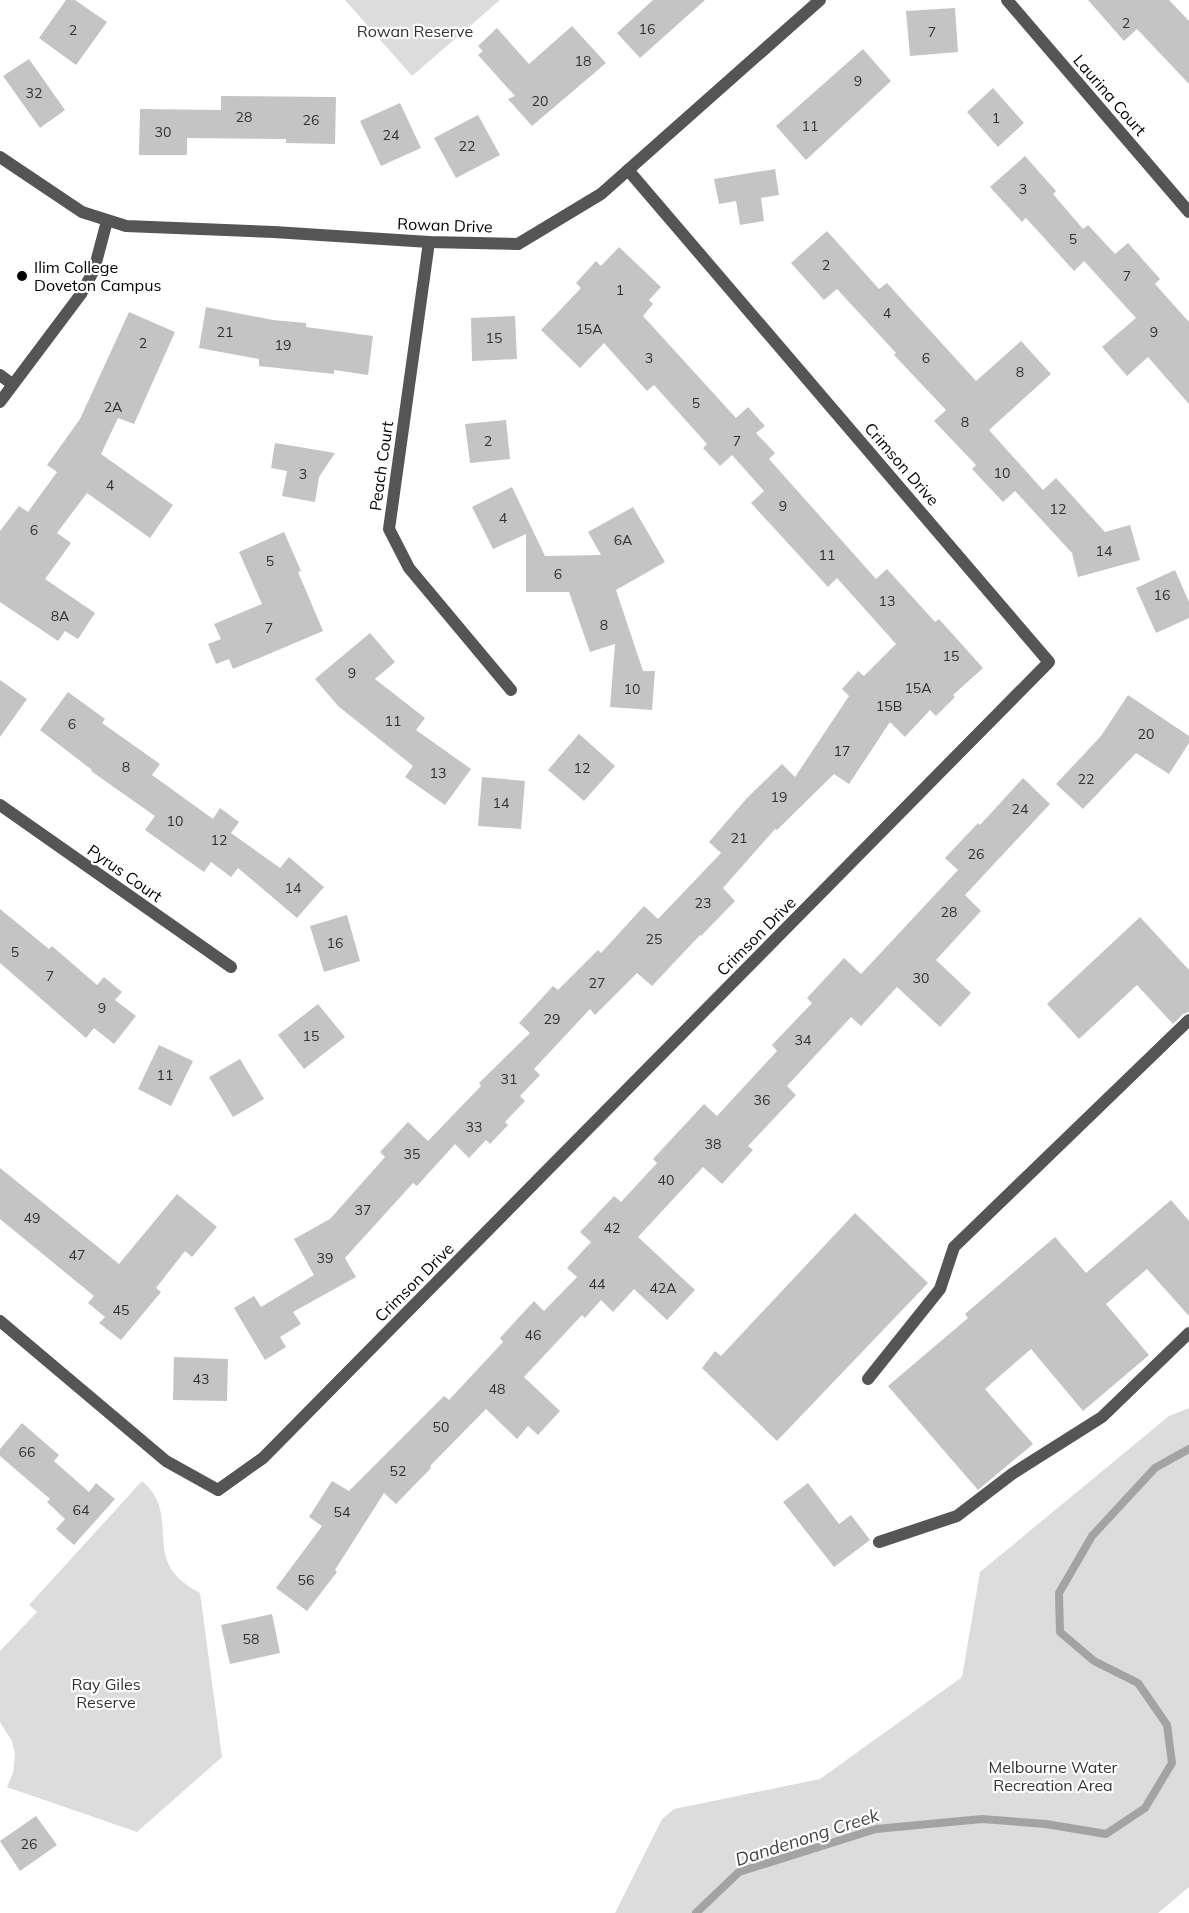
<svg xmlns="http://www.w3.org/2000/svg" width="1189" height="1913" font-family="Mulish,sans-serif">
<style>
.green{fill:#dcdcdc}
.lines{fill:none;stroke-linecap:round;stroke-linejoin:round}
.stream{stroke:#a3a3a3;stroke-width:8}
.building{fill:#c4c4c4}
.service{stroke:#555;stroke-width:12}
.minor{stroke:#555;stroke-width:12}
.tertiary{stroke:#555;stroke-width:12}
.poi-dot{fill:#000;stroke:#fff;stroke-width:2}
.labels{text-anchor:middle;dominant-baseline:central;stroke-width:4.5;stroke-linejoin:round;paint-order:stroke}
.number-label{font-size:14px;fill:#313131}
.park-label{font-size:16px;fill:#333;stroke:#fff}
.street-label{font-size:16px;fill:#000;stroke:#fff}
.poi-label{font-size:16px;fill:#000;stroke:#fff;text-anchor:start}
.water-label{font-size:18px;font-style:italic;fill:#444;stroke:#fff}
</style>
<rect width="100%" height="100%" fill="#fff"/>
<!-- green -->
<path class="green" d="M345,0h155l-88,76z
M1189,1408v479l-31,26h-543l47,-94 12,-10 146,-30 142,-102 18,-105 189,-156z
M142,1481c43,37 -6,79 58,112l22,164 -85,75 -130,-45 6,-14 2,-19 -3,-13 -12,-19v-71l37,-39 -8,-7z"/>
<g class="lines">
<!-- stream -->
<path class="stream" d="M696,1913l43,-41 137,-43 106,-10 64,5 60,10 39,-26 27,-45 -5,-38 -29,-42 -44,-22 -34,-29 -1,-39 33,-57 63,-68 34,-19"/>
</g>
<!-- building -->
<path class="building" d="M66,0h9l32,22 -31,43 -37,-27z
M653,0h52l-65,58 -23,-25z
M1088,0h81l20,21v63l-52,-55 -13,12z
M955,8l3,44 -48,4 -4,-45z
M572,26l34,37 -74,63 -24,-27 7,-3 -37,-41 5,-4 -5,-5 19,-18 32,36z
M863,49l28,32 -85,79 -30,-34z
M29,59l36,51 -25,18 -37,-52z
M993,88l31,35 -26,24 -31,-35z
M221,96l115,1 -1,47 -49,-1v-4l-99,-1v17h-48l1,-46 81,1z
M400,103l21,45 -40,18 -21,-45z
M478,115l22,40 -44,23 -22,-40z
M1025,156l31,35 -3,3 30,35 5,-4 27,29 13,-11 32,36 -5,5 34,38v82l-41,-47 -21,19 -25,-29 34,-29 -52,-57 -10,10 -48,-53 -4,4 -32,-35z
M775,169l4,26 -18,3 3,23 -24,4 -4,-24 -17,3 -5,-25z
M827,231l52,58 8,-6 89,98 45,-40 30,33 -62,56 54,60 13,-12 49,54 25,-7 10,35 -62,17 -6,-24 -57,-62 -12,11 -31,-33 4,-4 -42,-44 12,-11 -52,-55 2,-2 -59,-64 -13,11 -33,-37z
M619,247l42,40 -12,13 4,4 -10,12 93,102 12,-11 17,19 -9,7 19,20 -6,6 107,120 11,-10 48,53 4,-3 44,49 -30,27 2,2 -19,19 -6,-6 -25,27 -15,-15 -41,62 -15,-10 -57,56 -2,-1 -52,59 12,13 -34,35 -1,-1 -48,51 -15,-13 -42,42 -5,-6 -56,60 6,6 -20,21 5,5 -20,21 3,3 -18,19 -4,-4 -17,18 -14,-14 -38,42 -4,-3 -68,75 11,19 -63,35 8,12 -21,13 6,10 -21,13 -31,-52 20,-12 7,11 53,-32 -20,-36 36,-20 55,-62 -5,-5 28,-30 20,19 53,-55 -2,-3 51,-50 -11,-10 34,-37 5,4 40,-40 3,3 43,-47 14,13 63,-66 -12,-11 38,-44 35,-34 13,13 54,-81 -7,-7 16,-18 6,5 32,-32 -59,-66 -9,9 -77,-84 13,-12 -32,-36 -12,11 -17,-18 4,-4 -53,-59 -7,6 -43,-48 -24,25 -39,-38 40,-42 -5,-5 20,-22 5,5z
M206,307l67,13 33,3v4l67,9 -5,39 -34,-5v4l-75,-8v-7l-60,-11z
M129,312l46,20 -41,92 -16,-6 -17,36 72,51 -23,33 -63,-45 -30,40 14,10 -26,36 50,34 -17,26 -13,-8 -7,10 -58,-39v-71l19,-25 9,6 29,-40 -10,-7 33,-46z
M515,316l2,43 -45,2 -1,-43z
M506,420l4,39 -40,4 -5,-39z
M275,443l60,10 -16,24 -4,25 -33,-6 5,-25 -16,-3z
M512,487l33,69 56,-1 -13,-23 45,-25 32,55 -49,28 27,81h12l-3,39 -42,-3 5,-63 -25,8 -21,-60h-43v-58l-33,15 -21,-42z
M284,532l17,39 -3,1 25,59 -90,38 -4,-10 -13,5 -8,-20 13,-5 -7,-15 48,-20 -23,-52z
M1175,570l14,32v16l-33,15 -20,-45z
M370,633l25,29 -20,17 50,39 -9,12 55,39 -26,36 -40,-28 8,-11 -75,-60 -23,-27z
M0,680l27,19 -27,38z
M68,692l37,27 -3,4 58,41 -8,11 61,44 7,-11 19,14 -8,11 49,35 9,-11 35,30 -27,31 -59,-50 -7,9 -20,-15 -7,10 -59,-42 10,-14 -64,-45 1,-1 -52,-40z
M1128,695l61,41v7l-20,31 -33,-21 -53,56 -27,-25 45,-48z
M579,734l36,32 -31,35 -36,-31z
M482,777l43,4 -4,48 -43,-3z
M1023,778l27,26 -85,91 16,16 -45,49 35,33 -31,34 -43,-40 -36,39 -10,-9 -64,69 9,9 -48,51 5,4 -31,34 -19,-17 -65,70 57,53 -28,30 -33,-31 -21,23 -12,-12 -16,18 -3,-3 -58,62 36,34 -22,24 -10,-9 -11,13 -31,-30 -56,57 1,2 -35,36 -12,-11 -49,77 2,2 -30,39 -31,-23 46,-62 -13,-9 23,-36 17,10 95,-95 5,4 54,-58 -3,-4 34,-37 10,10 33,-34 -10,-9 24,-26 -11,-10 34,-36 7,6 36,-39 -4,-4 51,-55 13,12 60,-65 -5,-6 40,-42 -5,-5 37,-40 17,16 97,-104 -13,-12 33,-35 2,2z
M0,909l49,40 3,-3 45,39 7,-8 18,15 -7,8 21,16 -22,28 -20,-16 -8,10 -86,-75z
M347,915l13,46 -36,11 -14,-46z
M1140,917l49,53v42l-6,2 -10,10 -36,-39 -58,54 -32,-35z
M318,1004l27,33 -41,32 -26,-34z
M159,1045l34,16 -22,45 -33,-17z
M240,1059l24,40 -31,18 -24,-40z
M0,1168l119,96 58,-70 40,33 -25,30 -7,-6 -29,37 5,4 -40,48 -22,-17 6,-6 -17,-14 6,-7 -94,-77z
M1171,1200l18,21v95l-42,-47 -41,35 43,51 -66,56 -52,-62 -46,40 48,55 -55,46 -90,-104 80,-68 -3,-4 90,-77 31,36z
M855,1213l73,70 -151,158 -75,-73 13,-17 6,5z
M174,1357l54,2 -1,42 -54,-1z
M22,1423l37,32 -5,6 35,31 7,-9 19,16 -41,46 -18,-16 9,-10 -18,-17 3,-3 -50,-43v-7z
M808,1483l31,41 12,-9 19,25 -36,27 -51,-65z
M272,1614l8,39 -50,11 -9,-39z
M36,1816l21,29 -37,26 -20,-30z"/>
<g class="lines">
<!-- service -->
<path class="service" d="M0,375l12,9
M868,1379l72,-90 14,-42 235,-227
M879,1542l78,-26 55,-42 90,-57 87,-84"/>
<!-- minor -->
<path class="minor" d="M1007,0l182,212
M429,242l-40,287 20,39 102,122
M0,402l81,-108 13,-24 13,-49
M0,805l231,162
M0,1321l166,140 52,29 45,-32 786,-796 -421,-492"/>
<!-- tertiary -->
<path class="tertiary" d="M0,157l82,55 44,14 148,6 155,10 89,2 83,-50 219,-194"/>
</g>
<!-- markers -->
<circle class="poi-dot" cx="22" cy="276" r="6"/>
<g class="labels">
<!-- number labels -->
<g class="number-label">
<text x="1126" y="23">2</text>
<text x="647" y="29">16</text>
<text x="73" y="30">2</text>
<text x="932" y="32">7</text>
<text x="583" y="61">18</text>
<text x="858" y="81">9</text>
<text x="34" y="93">32</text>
<text x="540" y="101">20</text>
<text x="244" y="117">28</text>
<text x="996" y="118">1</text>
<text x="311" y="120">26</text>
<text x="810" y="126">11</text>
<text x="163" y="132">30</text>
<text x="391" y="135">24</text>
<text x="467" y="146">22</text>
<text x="1023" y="189">3</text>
<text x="1073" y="239">5</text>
<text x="826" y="265">2</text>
<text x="1127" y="276">7</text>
<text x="620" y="290">1</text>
<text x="887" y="313">4</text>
<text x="589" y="329">15A</text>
<text x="225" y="332">21</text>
<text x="1154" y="332">9</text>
<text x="494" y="338">15</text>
<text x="143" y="343">2</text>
<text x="283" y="345">19</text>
<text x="649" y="358">3</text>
<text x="926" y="358">6</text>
<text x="1020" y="372">8</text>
<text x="696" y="403">5</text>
<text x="113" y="407">2A</text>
<text x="965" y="422">8</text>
<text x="488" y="441">2</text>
<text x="737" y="441">7</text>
<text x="1002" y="473">10</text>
<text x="303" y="474">3</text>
<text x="110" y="485">4</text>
<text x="783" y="506">9</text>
<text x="1058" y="509">12</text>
<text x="503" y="518">4</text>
<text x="34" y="530">6</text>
<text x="623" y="540">6A</text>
<text x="1104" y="551">14</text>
<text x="827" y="555">11</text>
<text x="270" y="561">5</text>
<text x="558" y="574">6</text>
<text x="1162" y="595">16</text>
<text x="887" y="601">13</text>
<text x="60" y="616">8A</text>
<text x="604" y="625">8</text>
<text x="269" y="628">7</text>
<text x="951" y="656">15</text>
<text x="352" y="673">9</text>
<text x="918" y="688">15A</text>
<text x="632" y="689">10</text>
<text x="889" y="706">15B</text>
<text x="393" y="721">11</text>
<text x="72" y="724">6</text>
<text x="1146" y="734">20</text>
<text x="842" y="751">17</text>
<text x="126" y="767">8</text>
<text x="582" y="768">12</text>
<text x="438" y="773">13</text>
<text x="1086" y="779">22</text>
<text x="779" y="797">19</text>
<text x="501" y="803">14</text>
<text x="1020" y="809">24</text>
<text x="175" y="821">10</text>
<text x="739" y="838">21</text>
<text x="219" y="840">12</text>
<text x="976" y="854">26</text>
<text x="293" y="888">14</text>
<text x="703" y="903">23</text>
<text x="949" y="912">28</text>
<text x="654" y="939">25</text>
<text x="335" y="943">16</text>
<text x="15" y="952">5</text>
<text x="50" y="976">7</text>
<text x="921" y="978">30</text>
<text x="597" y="983">27</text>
<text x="102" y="1008">9</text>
<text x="552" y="1019">29</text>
<text x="311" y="1036">15</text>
<text x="803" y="1040">34</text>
<text x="165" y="1075">11</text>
<text x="509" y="1079">31</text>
<text x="762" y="1100">36</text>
<text x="474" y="1127">33</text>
<text x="713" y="1144">38</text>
<text x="412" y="1154">35</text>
<text x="666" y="1180">40</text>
<text x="363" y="1210">37</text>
<text x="32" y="1218">49</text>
<text x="612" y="1228">42</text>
<text x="77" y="1255">47</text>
<text x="325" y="1258">39</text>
<text x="597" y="1284">44</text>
<text x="663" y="1288">42A</text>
<text x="121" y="1310">45</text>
<text x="533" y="1335">46</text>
<text x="201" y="1379">43</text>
<text x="497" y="1389">48</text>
<text x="441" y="1427">50</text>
<text x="27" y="1452">66</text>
<text x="398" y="1471">52</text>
<text x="81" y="1510">64</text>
<text x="342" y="1512">54</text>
<text x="306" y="1580">56</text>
<text x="251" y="1639">58</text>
<text x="29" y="1844">26</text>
</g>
<!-- park labels -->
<g class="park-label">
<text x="415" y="31">Rowan Reserve</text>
<text x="106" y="1684">Ray Giles<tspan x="106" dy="18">Reserve</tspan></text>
<text x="1053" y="1767">Melbourne Water<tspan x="1053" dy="18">Recreation Area</tspan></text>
</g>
<!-- street labels -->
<g class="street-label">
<text transform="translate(1110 95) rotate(49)">Laurina Court</text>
<text transform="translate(445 225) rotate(2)">Rowan Drive</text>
<text transform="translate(902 464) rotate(49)">Crimson Drive</text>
<text transform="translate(381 466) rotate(-82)">Peach Court</text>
<text transform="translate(125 873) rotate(35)">Pyrus Court</text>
<text transform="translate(756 936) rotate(-45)">Crimson Drive</text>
<text transform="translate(414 1282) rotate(-45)">Crimson Drive</text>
</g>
<!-- poi labels -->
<g class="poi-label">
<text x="34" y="267">Ilim College<tspan x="34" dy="18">Doveton Campus</tspan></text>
</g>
<!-- water labels -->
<g class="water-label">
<text transform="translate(807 1837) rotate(-18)">Dandenong Creek</text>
</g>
</g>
</svg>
